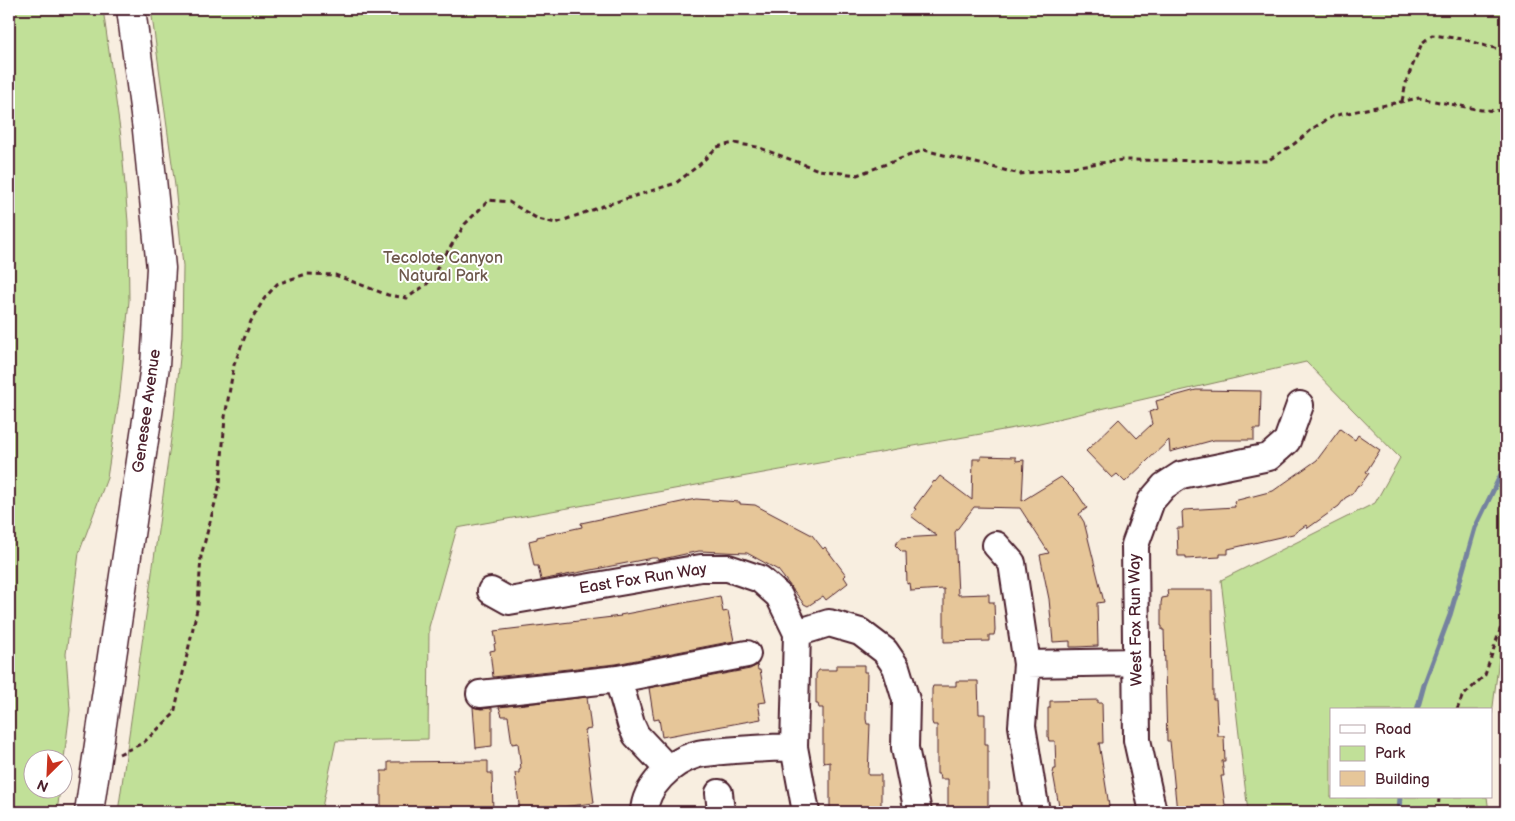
<svg xmlns="http://www.w3.org/2000/svg" width="1515" height="821" font-family="'Balsamiq Sans',sans-serif">
<style>
.green{fill:#c1e098;stroke:#868062}
.lines{fill:none;stroke-linecap:round;stroke-linejoin:round}
.stream{stroke:#74829f;stroke-width:5}
.building{fill:#e6c699;stroke:#4a1f2b}
.minor-casing{stroke:#4a1f2b;stroke-width:30}
.major-casing{stroke:#4a1f2b;stroke-width:31}
.path{stroke:#4a1f2b;stroke-width:3;stroke-dasharray:5 4;stroke-linecap:butt}
.minor{stroke:#fff;stroke-width:26}
.major{stroke:#fff;stroke-width:28}
.labels{text-anchor:middle;dominant-baseline:central;stroke-width:4;stroke-linejoin:round;paint-order:stroke}
.park-label{font-size:16px;fill:#6e594c;stroke:#fff}
.street-label{font-size:16px;fill:#4a1f2b;stroke:#fff}
</style>
<rect width="100%" height="100%" fill="#f8eee0"/>
<filter id="ink" filterUnits="userSpaceOnUse"><feTurbulence type="fractalNoise" baseFrequency=".02" numOctaves="2"/><feDisplacementMap in="SourceGraphic" scale="10" xChannelSelector="R" yChannelSelector="G"/><feConvolveMatrix kernelMatrix="1 2 1 2 8 2 1 2 1" color-interpolation-filters="sRGB"/></filter>
<g filter="url(#ink)">
<!-- green -->
<path class="green" d="M9,9h94l18,128 7,85 1,79 -9,92 -13,85 -28,75 -13,101 4,56 -7,57 -1,-9h-30v30l28,1 -3,23h-48z
M151,9h1355v591l-15,123v-13h-160v87h156l2,15h-241l-27,-232 154,-77 25,-45 -94,-96 -275,63 -574,103 -28,99 -1,112 -92,2 -15,71h-203l56,-394 8,-81 1,-71 -8,-80z"/>
<g class="lines">
<!-- stream -->
<path class="stream" d="M1417,710l7,-25 26,-70 25,-87 31,-64
M1399,812l1,-15"/>
</g>
<!-- building -->
<path class="building" d="M1196,390l65,1 -1,38h-6v11h-40l-44,12 -1,-12 -44,42 -8,-8 -5,4 -26,-27 33,-32 18,19 15,-14 -3,-12 9,-3 -2,-8z
M1340,429l15,11 3,-5 22,15 -9,14 -5,8 3,1 -9,13 -2,-1 -6,9 -7,4 -6,8 -31,22 -2,-3 -13,9 -65,15v5h-8v3l-34,2v-3h-8l-1,-28h6l-1,-16 2,-2 51,-3 -1,-6 39,-10 44,-31z
M981,456l35,1v4l8,-1 -2,41 39,-24 16,16 10,15 -8,6 5,8 20,80 -7,1 1,43 -21,1h-7v-6l-17,1 -4,-43 -9,-44 9,-2 -29,-45 -46,-1 -19,25 3,63 31,-1v8h5l1,28 -1,5h-5v6l-45,1v-53l-33,2 -1,-8 -3,1 -1,-32h-4l-7,-7 6,-7 36,-2 -26,-20 5,-7 -2,-1 20,-27 1,1 5,-6 32,24 1,-41h8z
M696,499l44,3v2l15,1 57,30 11,14 2,-2 21,28 -2,2 4,6 -22,17 -3,-4 -15,10 -4,-2 -26,-34 -31,-17 -48,-2 -41,9 -1,-2h-5l-111,22 -3,-14h-4l-5,-25 8,-2v-2l45,-10 -1,-4z
M1167,590h45l1,109h3l2,37h6l1,25h-3l2,15h-3l5,36h-49l-7,-71h-3l-3,-111h-2v-4h-1v-23l1,-5 6,-1z
M720,596l3,16 5,-1 6,30 -118,23 -123,13 -3,-26 5,-1 -1,-6 2,-1 -2,-12 127,-15 -1,-1z
M757,665l1,5h2l6,32 -8,1 3,16 -99,18 -3,-18 -5,1 -5,-32 101,-19z
M836,665h28v7h3l-1,47 1,5h3l-2,51h13v37h-51v-50l-6,1 -1,-3v-52h-4l-1,-4h-2v-30l3,-4h17z
M956,681h22l1,33h6v30h3v68h-40v-33h-8l-1,-5h-2v-49h-4l-1,-3v-33l1,-3h23z
M587,697l4,32 -6,1 9,73 -74,9 -5,-39h4v-3l2,-1 -3,-26 -6,1 -4,-28h-6l-3,-9z
M1098,700v3h4l1,40h-4l11,69h-50l-7,-39 1,-4h2l-1,-28h-6l-1,-4v-29h2v-7z
M473,707l8,2 11,-1v38l-16,2z
M488,761v12h4l1,39h-112v-41h7v-9z"/>
<g class="lines">
<!-- minor casing -->
<g class="minor-casing">
<path id="minor" d="M996,545l16,18 15,101 -5,62 14,86
M491,591l18,10 192,-33h27l32,11 19,17 18,37 -3,114 12,65
M797,633l32,-10 31,9 25,19 11,16 10,33 -1,48 13,64
M1027,664l110,-2
M618,679l13,45 5,11 32,34
M480,694l138,-15 129,-25
M719,793l2,19
M644,812c1,-25 27,-50 51,-57 5,-2 13,-2 19,-3 26,-3 53,-4 80,-5
M1153,812l-16,-72 -2,-195 16,-44 13,-15 17,-11 88,-18 18,-16 13,-36"/>
</g>
<!-- major casing -->
<g class="major-casing">
<path id="major" d="M89,812l66,-446 6,-98 -14,-138 -16,-121"/>
</g>
<!-- path -->
<path class="path" d="M1402,101l5,-22 15,-36 10,-8 31,4 26,8 17,3
M1457,710l5,-13 23,-22 16,-48 5,-34
M119,754l24,-11 31,-29 24,-109 3,-49 19,-72 5,-67 9,-52 17,-44 13,-22 13,-15 29,-10 29,1 53,20 19,3 20,-14 38,-60 24,-24 20,2 29,17 18,4 47,-17 73,-23 23,-18 18,-18 17,-4 23,4 62,23 38,5 67,-25 96,24 102,-14 145,1 27,-17 21,-17 18,-11 86,-18 62,12 25,1
M1438,812l1,-15"/>
<!-- minor -->
<use href="#minor" class="minor"/>
<!-- major -->
<use href="#major" class="major"/>
</g>
</g>
<g class="labels">
<!-- park labels -->
<g class="park-label">
<text x="443" y="258">Tecolote Canyon<tspan x="443" dy="18">Natural Park</tspan></text>
</g>
<!-- street labels -->
<g class="street-label">
<text transform="translate(147 411) rotate(-82)">Genesee Avenue</text>
<text transform="translate(643 579) rotate(-9)">East Fox Run Way</text>
<text transform="translate(1136 620) rotate(-91)">West Fox Run Way</text>
</g>
</g>
<!-- margin -->
<rect width="1515" height="821" fill="none" stroke="#fff" stroke-width="30"/>
<rect x="15" y="15" width="1485" height="791" fill="none" stroke="#4a1f2b" stroke-width="2" filter="url(#ink)"/>
<!-- legend -->
<rect x="1330" y="708" width="162" height="90" fill="#ffffff" stroke="#b7a5aa"/>
<rect x="1340" y="725" width="25" height="8" fill="#ffffff" stroke="#b7a5aa"/>
<text x="1375" y="734" font-size="15" fill="#4a1f2b">Road</text>
<rect x="1340" y="746" width="25" height="15" fill="#c1e098" stroke="#b7a5aa"/>
<text x="1375" y="758" font-size="15" fill="#4a1f2b">Park</text>
<rect x="1340" y="771" width="25" height="15" fill="#e6c699" stroke="#b7a5aa"/>
<text x="1375" y="784" font-size="15" fill="#4a1f2b">Building</text>
<!-- north arrow -->
<g transform="translate(48 774) rotate(204)"><circle r="24" fill="#ffffff" stroke="#b7a5aa"/>
<path d="M0-4L9 19L0 12L-9 19Z" fill="#c8321e"/>
<text y="-8" font-size="14" font-weight="bold" text-anchor="middle" fill="#4a1f2b">N</text>
</g>
</svg>
